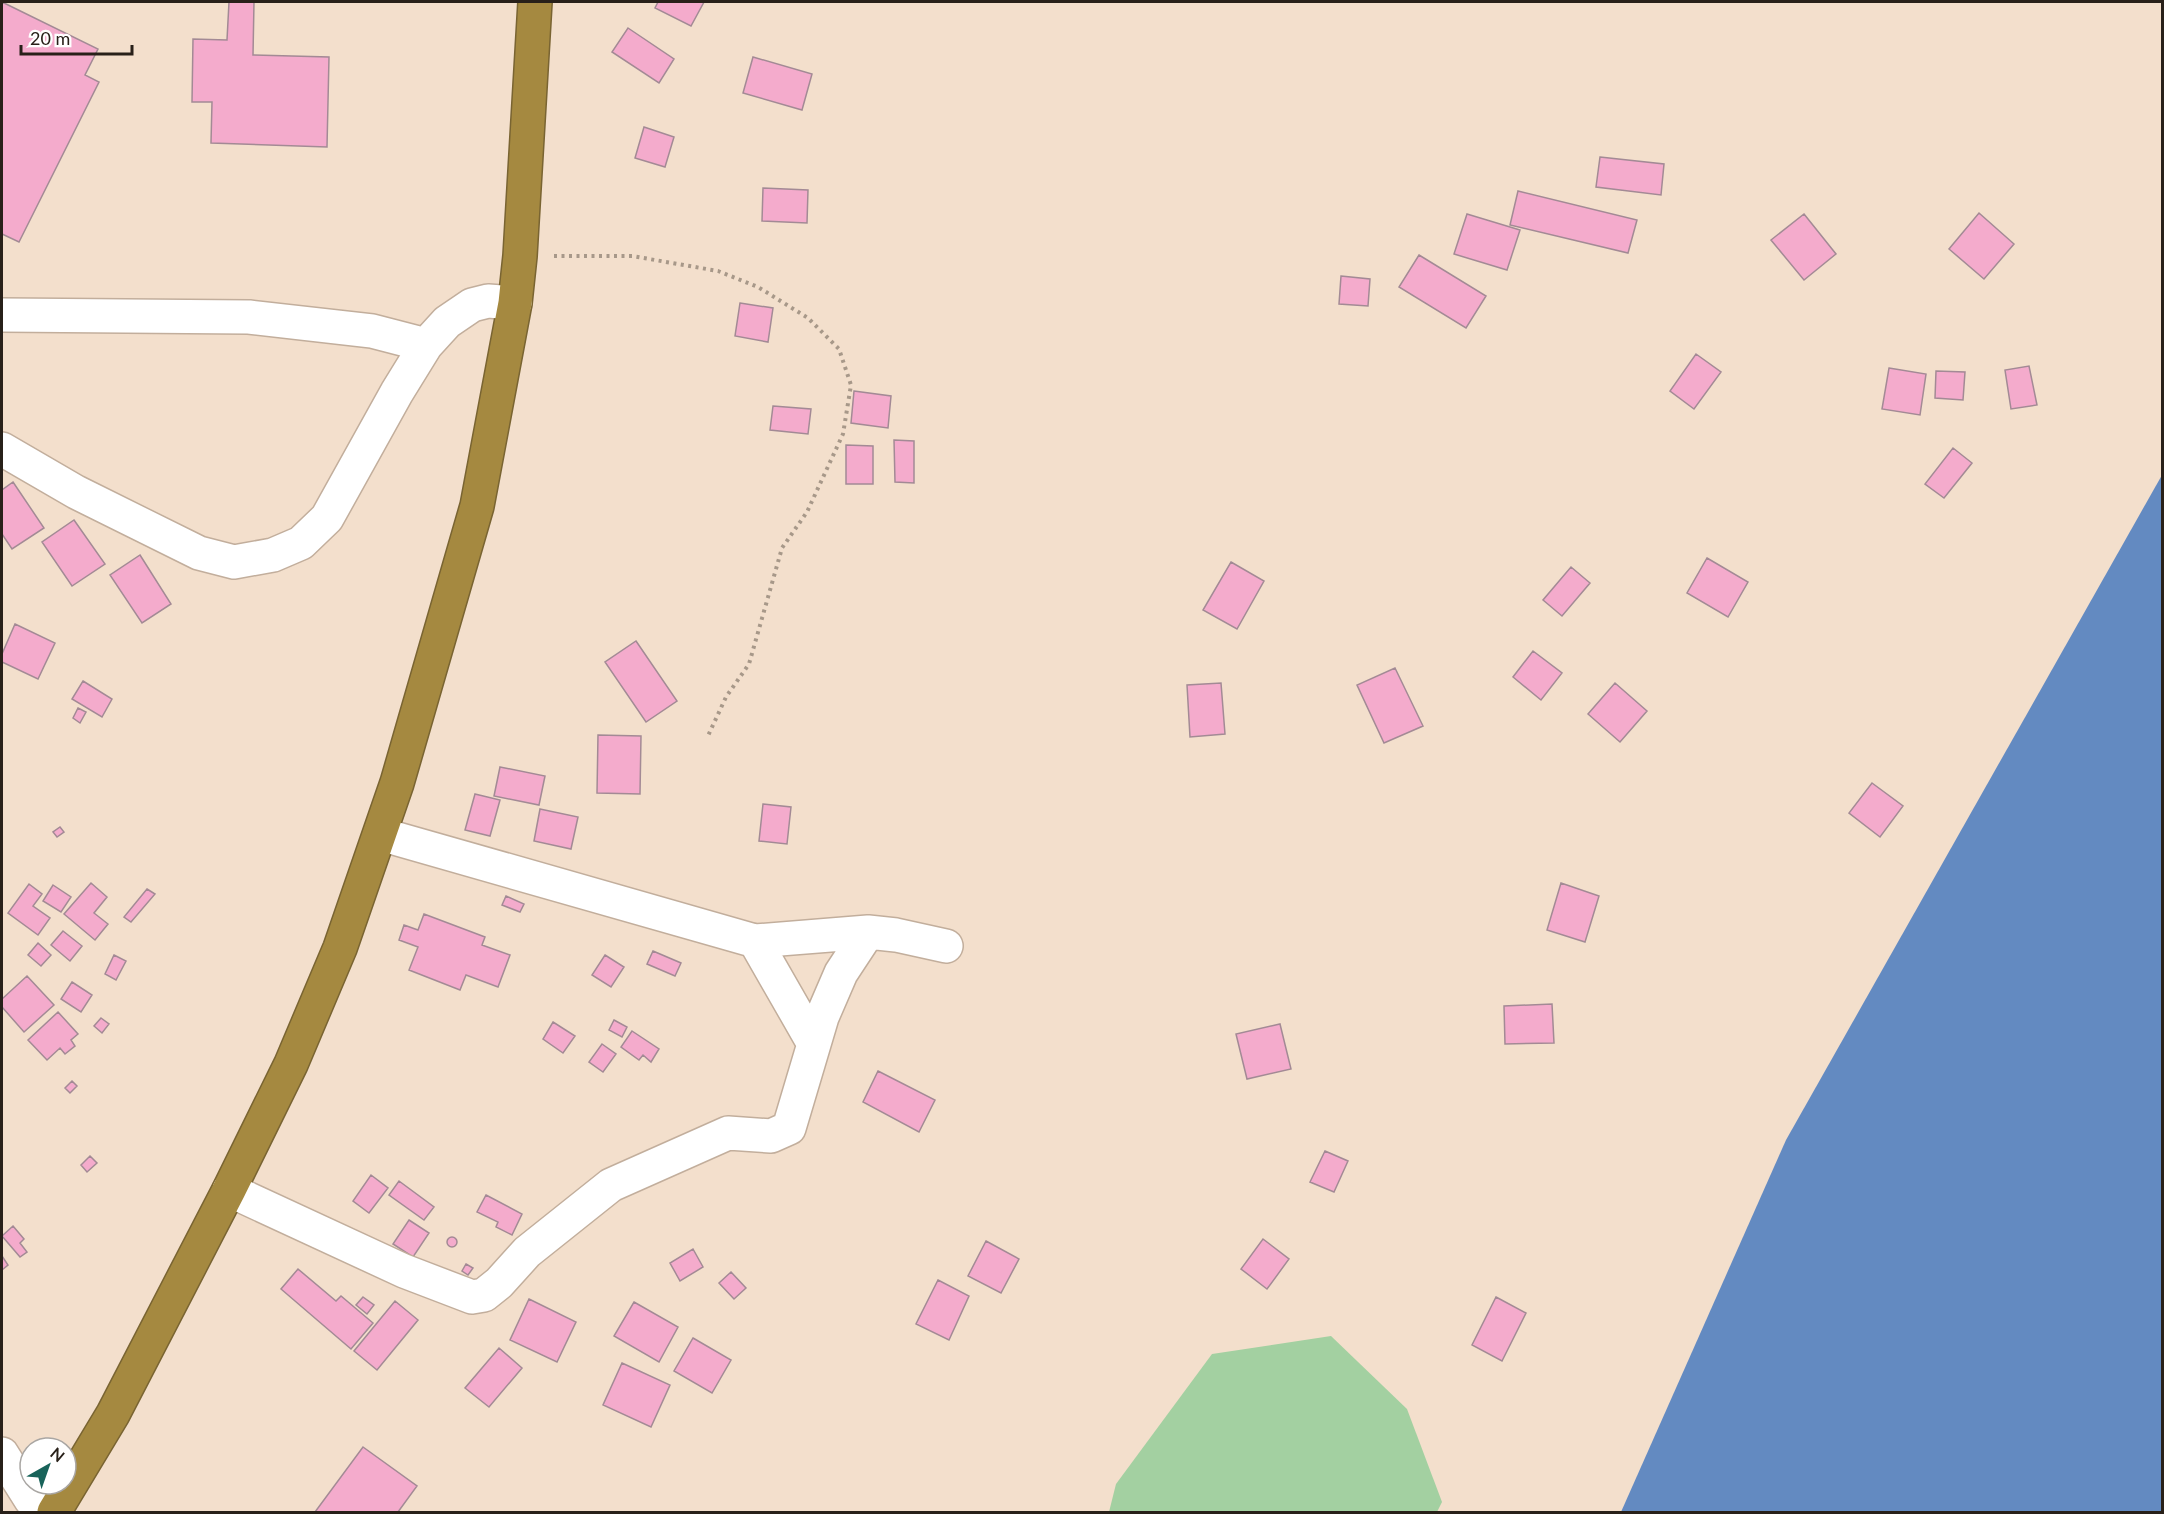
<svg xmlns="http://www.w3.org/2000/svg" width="2164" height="1514" font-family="Lato,sans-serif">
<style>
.green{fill:#a3d0a1}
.water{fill:#638ac1}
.building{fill:#f4abcc;stroke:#a38a95;stroke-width:1.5}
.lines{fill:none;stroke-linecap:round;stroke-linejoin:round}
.street-casing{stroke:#c2ae9c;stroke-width:36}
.highway-casing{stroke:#796432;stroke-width:36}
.path{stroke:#a79889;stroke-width:4;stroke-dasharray:3 4.5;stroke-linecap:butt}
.street{stroke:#fff;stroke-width:33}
.highway{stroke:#a58940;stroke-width:33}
</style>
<rect width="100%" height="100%" fill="#f3dfcc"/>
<!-- green -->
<path class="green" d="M1331,1336l76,73 35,93 -5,10h-328l7,-28 96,-130z"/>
<!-- water -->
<path class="water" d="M2162,475v1037h-541l165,-372z"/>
<!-- building -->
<path class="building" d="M2,2l96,47 -13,26 14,7 -80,160 -17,-8z
M229,2h25l-1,53 76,2 -2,90 -116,-4 1,-41h-20l1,-63 34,1z
M658,2h46l-13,24 -36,-18z
M628,28l46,31 -15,24 -47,-31z
M753,57l59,17 -10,36 -59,-17z
M644,127l30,10 -9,30 -30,-9z
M1600,157l64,7 -3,31 -65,-8z
M763,188l45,2 -1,33 -45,-2z
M1518,191l119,29 -9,33 -118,-28z
M1979,213l35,31 -30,35 -35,-30z
M1467,214l53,16 -13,40 -53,-16z
M1804,214l32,40 -32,26 -33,-40z
M1419,255l67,41 -20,32 -67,-41z
M1341,276l29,3 -2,27 -29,-2z
M740,303l33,5 -5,34 -33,-6z
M1696,354l25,18 -27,37 -24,-18z
M2029,366l8,39 -26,4 -6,-39z
M1889,368l37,6 -6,41 -38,-6z
M1936,371l29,1 -2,28 -28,-2z
M854,391l37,5 -3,32 -37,-5z
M773,406l38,3 -3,25 -38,-4z
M894,440l20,1v42l-19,-1z
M846,445l27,1v38h-27z
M1953,448l19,15 -28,35 -19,-14z
M13,482l31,46 -32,21 -10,-15v-44z
M74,520l31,44 -33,22 -30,-44z
M140,555l31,49 -29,19 -32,-48z
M1707,558l41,24 -20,35 -41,-24z
M1231,562l33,19 -27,48 -34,-19z
M1571,567l19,16 -28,33 -19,-16z
M15,624l40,19 -17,36 -36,-17v-8z
M636,641l41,60 -31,21 -41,-60z
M1533,651l29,22 -21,27 -28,-23z
M1395,668l28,58 -39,17 -27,-58z
M83,681l29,18 -10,18 -30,-18z
M1221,683l4,51 -35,3 -3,-52z
M1615,683l32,28 -27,31 -32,-28z
M78,708l8,4 -6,11 -7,-5z
M598,735l43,1 -1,58 -43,-1z
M500,767l45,9 -6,29 -45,-9z
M1872,783l31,23 -23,31 -31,-24z
M475,794l25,6 -10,36 -25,-6z
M763,804l28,3 -4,37 -28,-3z
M540,809l38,8 -7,32 -37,-8z
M60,827l4,5 -7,5 -4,-5z
M91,883l16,14 -13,16 14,11 -13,16 -31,-26z
M1561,883l38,13 -14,46 -38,-12z
M29,884l13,10 -9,12 17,12 -12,17 -30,-22z
M53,885l18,12 -10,15 -18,-11z
M147,889l8,5 -24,28 -7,-5z
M506,896l18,8 -4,8 -18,-7z
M424,914l61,23 -3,8 28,10 -12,32 -32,-12 -6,15 -51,-20 9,-23 -19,-7 5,-15 14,5z
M63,931l19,15 -12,15 -19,-16z
M38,943l13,12 -10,11 -13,-11z
M653,951l28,12 -6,13 -28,-12z
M114,955l12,6 -10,19 -11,-6z
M605,955l19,12 -13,20 -19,-12z
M27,976l27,29 -30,27 -22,-25v-8z
M72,982l20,13 -11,17 -20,-13z
M1552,1004l2,39 -49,1 -1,-38z
M58,1012l20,22 -7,6 4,6 -10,8 -5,-6 -13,12 -19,-20z
M101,1018l8,6 -7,9 -8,-7z
M614,1020l13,7 -5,10 -13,-7z
M553,1022l22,14 -12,17 -20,-14z
M1280,1024l11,45 -44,10 -11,-45z
M632,1031l27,18 -8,13 -8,-7 -4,5 -18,-13z
M602,1044l14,10 -13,18 -14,-10z
M878,1071l57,29 -16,32 -56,-30z
M72,1081l5,5 -7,7 -5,-5z
M1325,1151l23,10 -14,31 -24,-10z
M90,1156l7,7 -10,9 -6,-7z
M371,1175l17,13 -19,25 -16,-12z
M399,1181l35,26 -10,13 -35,-25z
M486,1195l36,19 -10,21 -16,-8 2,-5 -21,-10z
M409,1220l20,13 -16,24 -20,-13z
M13,1226l11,13 -4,4 7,9 -7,5 -18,-21z
M447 1242a5 5 0 1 1 10 0a5 5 0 1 1-10 0Z
M1263,1239l26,20 -22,30 -26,-20z
M986,1241l33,18 -18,34 -33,-17z
M693,1249l10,18 -23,14 -10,-18z
M2,1256l6,9 -6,5z
M466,1264l7,4 -5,7 -6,-4z
M298,1269l38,32 5,-5 32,27 -22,26 -70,-60z
M731,1272l15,16 -12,11 -15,-16z
M938,1280l31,16 -20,44 -33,-16z
M363,1297l11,8 -7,9 -11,-9z
M1496,1297l30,16 -24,48 -30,-16z
M529,1299l47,23 -19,40 -47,-22z
M395,1301l23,19 -41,50 -23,-19z
M634,1302l44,25 -19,35 -45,-26z
M693,1338l38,22 -19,33 -38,-22z
M499,1348l23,20 -33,39 -24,-19z
M622,1363l48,22 -19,42 -48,-22z
M363,1447l54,39 -19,26h-83z"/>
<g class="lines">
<!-- street casing -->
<g class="street-casing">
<path id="street" d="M2,315l247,2 123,14 54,14
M2,449l74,43 123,61 35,9 39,-7 28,-12 26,-25 70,-126 29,-47 21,-23 25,-17 16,-4 27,2
M380,834l375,107 113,-9 28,3 50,11
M755,941l59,103
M229,1190l175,81 68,26 12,-2 15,-12 28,-31 84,-67 117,-52 43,3 18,-8 33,-111 19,-44 27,-41
M2,1454l29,46"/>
</g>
<!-- highway casing -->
<g class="highway-casing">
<path id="highway" d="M54,1512l59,-98 116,-224 62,-126 49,-116 57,-165 80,-277 38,-203 5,-47 15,-254"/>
</g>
<!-- path -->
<path class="path" d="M554,256h78l86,15 40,16 50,31 31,31 12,36 -8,49 -36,78 -25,36 -33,116 -23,33 -19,41"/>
<!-- street -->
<use href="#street" class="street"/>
<!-- highway -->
<use href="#highway" class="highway"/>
</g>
<!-- border -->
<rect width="2164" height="1514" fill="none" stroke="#282019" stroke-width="6"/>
<!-- north arrow -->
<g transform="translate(48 1466) rotate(40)"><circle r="28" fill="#ffffff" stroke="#a9a6a3" stroke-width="1.5"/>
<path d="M0-4.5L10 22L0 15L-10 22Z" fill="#18635a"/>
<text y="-9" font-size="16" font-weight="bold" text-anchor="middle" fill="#282019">N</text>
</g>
<!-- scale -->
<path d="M21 45v9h111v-9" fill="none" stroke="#282019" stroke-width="3"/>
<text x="30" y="45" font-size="18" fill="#282019" stroke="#ffffff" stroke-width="4.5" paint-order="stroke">20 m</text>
</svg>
